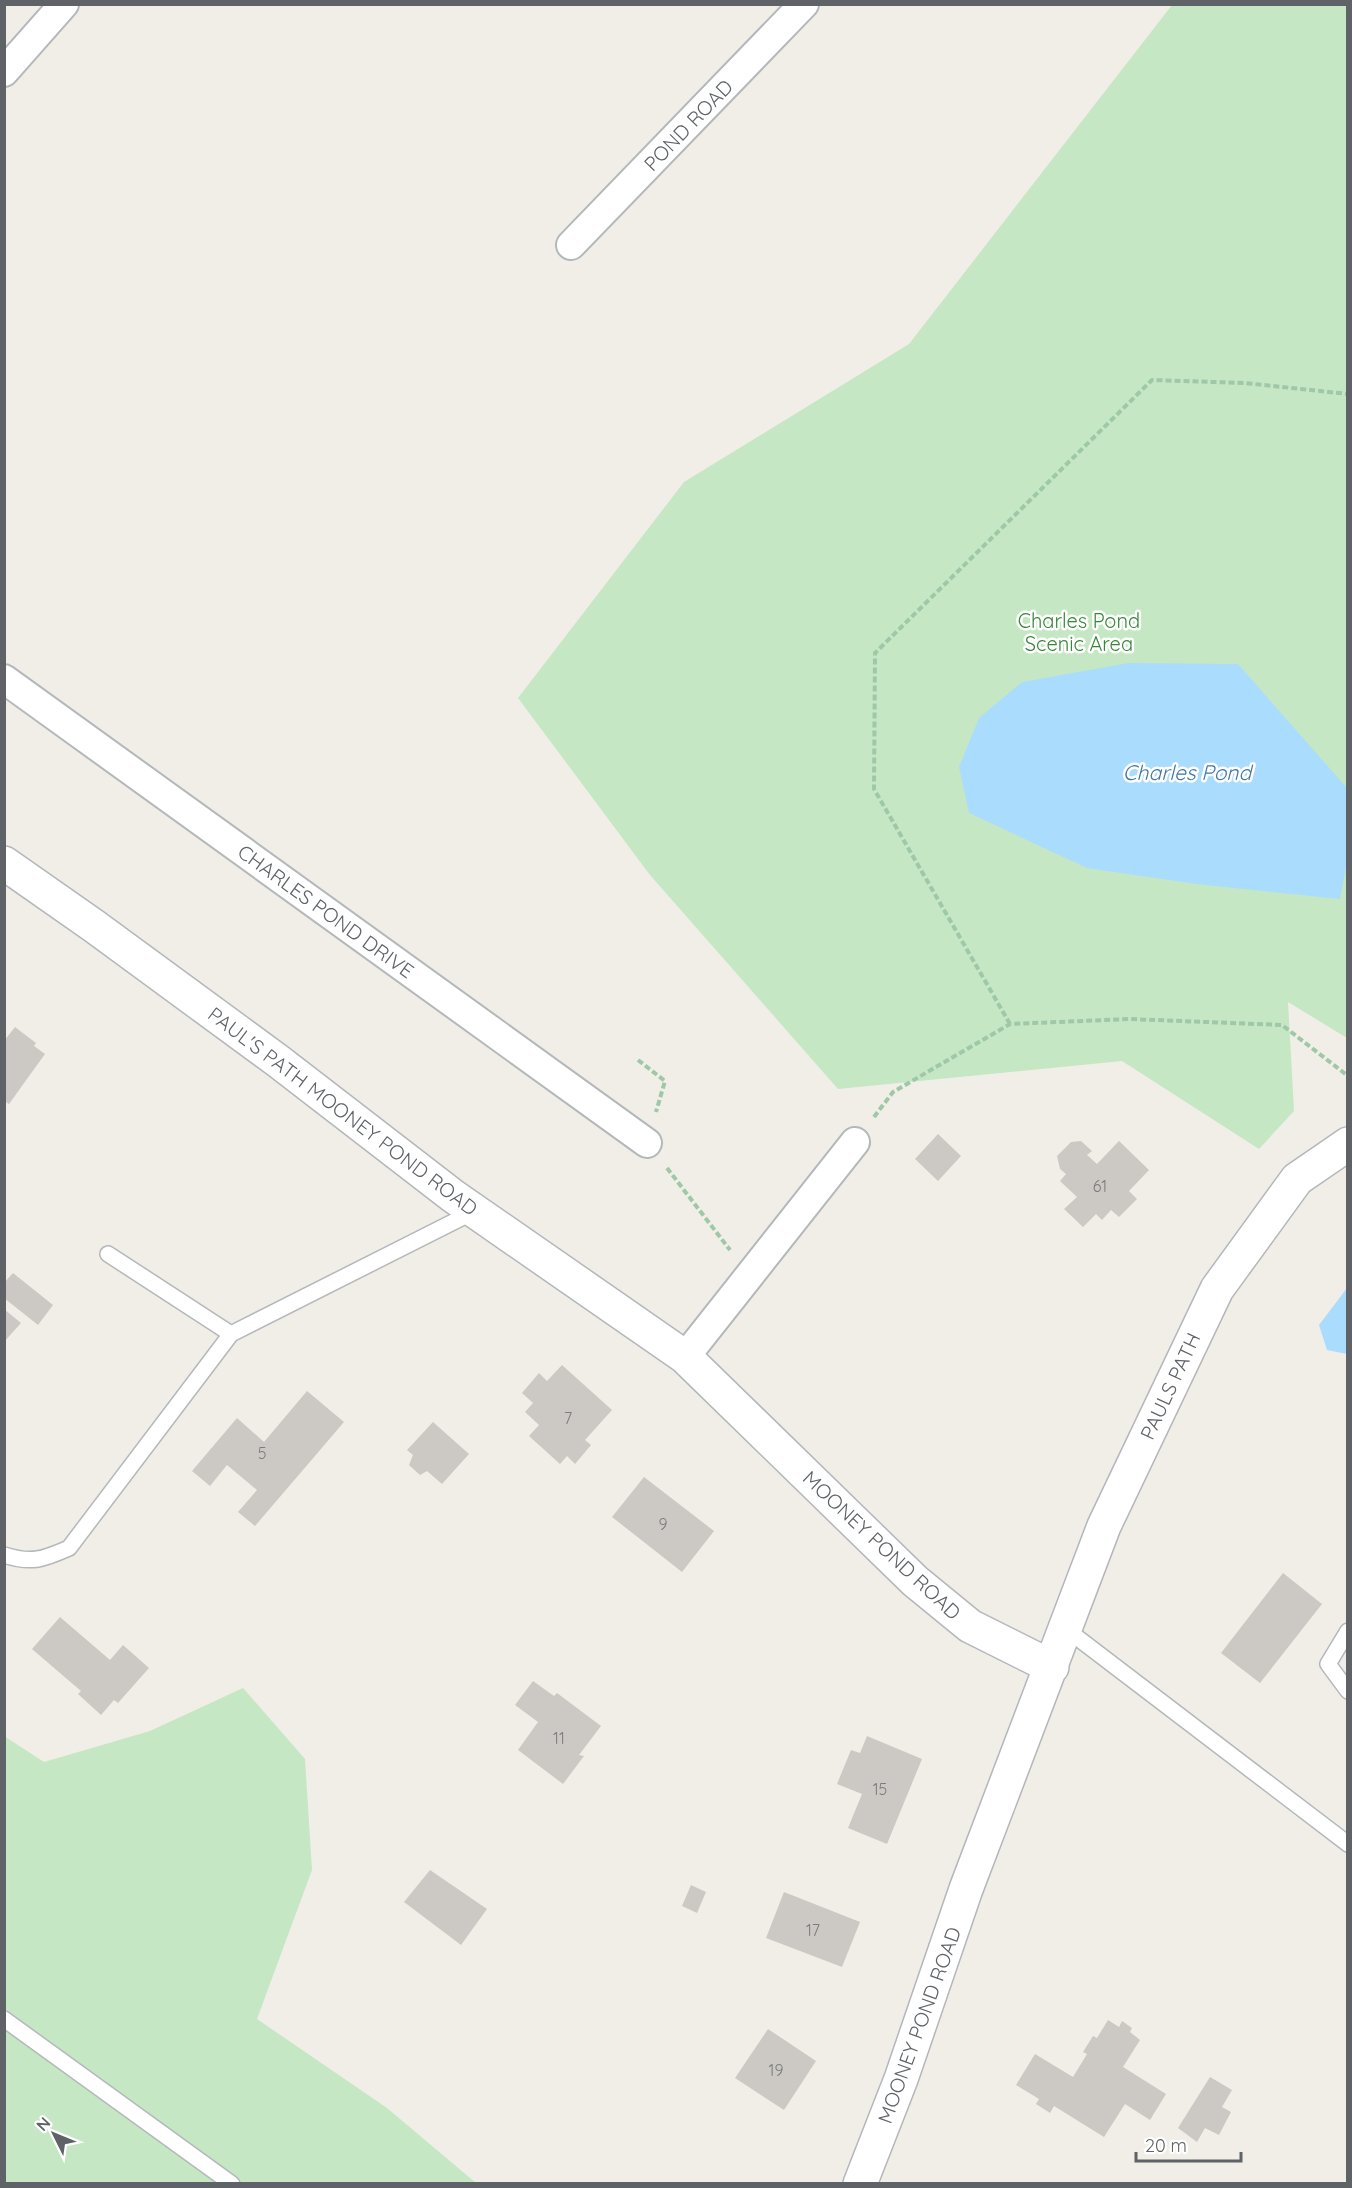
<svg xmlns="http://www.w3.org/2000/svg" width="1352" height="2188" font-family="Quicksand,sans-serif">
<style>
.green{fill:#c6e7c4}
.water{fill:#aadcfe}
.building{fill:#ccc9c4}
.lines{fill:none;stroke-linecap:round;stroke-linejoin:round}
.lane-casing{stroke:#b4b8bb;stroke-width:18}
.street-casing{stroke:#b4b8bb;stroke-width:32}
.secondary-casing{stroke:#b3b7bb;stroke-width:36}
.path{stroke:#9ec8a8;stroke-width:4;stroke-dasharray:6 3;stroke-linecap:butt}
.lane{stroke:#fff;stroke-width:15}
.street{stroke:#fff;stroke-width:28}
.secondary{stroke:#fff;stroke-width:33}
.labels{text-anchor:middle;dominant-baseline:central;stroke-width:5;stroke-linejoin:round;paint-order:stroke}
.number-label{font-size:16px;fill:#7a7c7e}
.street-label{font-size:20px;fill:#5f6367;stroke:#fff}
.park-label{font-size:20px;fill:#368638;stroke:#fff}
.water-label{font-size:21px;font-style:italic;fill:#4177a9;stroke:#fff}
</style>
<rect width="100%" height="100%" fill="#f0eee7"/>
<!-- green -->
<path class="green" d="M1172,5h175v1033l-59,-36 6,109 -35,38 -137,-88 -284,28 -188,-214 -132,-177 166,-216 225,-138z
M243,1688l62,71 7,111 -55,149 130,89 89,75h-471l-1,-447 40,26 106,-31z"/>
<!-- water -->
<path class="water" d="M1129,663l109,1 109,124v74l-7,37 -144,-15 -109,-16 -118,-55 -10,-46 20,-49 43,-36z
M1347,1288v66l-20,-4 -8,-25z"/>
<!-- building -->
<path class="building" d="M15,1027l21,16 -2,3 11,8 -36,50 -5,-3v-60z
M938,1134l23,22 -23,25 -23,-22z
M1081,1141l11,10 -5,4 10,9 22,-23 30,29 -20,21 8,8 -18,18 -8,-7 -9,10 -6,-6 -13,13 -19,-18 13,-12 -17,-16 6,-7 -6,-5 -3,-13 14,-14z
M13,1273l40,32 -15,20 -34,-27v-15z
M4,1309l17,14 -17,19z
M562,1365l50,45 -27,30 6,5 -16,19 -8,-8 -7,8 -31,-28 10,-11 -14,-13 8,-9 -11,-10 17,-20 8,8z
M307,1391l37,31 -89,104 -17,-14 19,-22 -30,-25 -17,21 -18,-15 45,-53 27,24z
M433,1422l36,32 -27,30 -15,-13 -7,4 -11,-10 4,-10 -6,-5z
M644,1477l70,54 -32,41 -70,-55z
M1283,1573l39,31 -62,79 -39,-30z
M60,1617l50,43 13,-15 26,23 -31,35 -4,-3 -13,15 -23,-21 3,-3 -49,-42z
M533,1681l21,15 3,-3 44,33 -22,29 5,1 -21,28 -45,-34 20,-28 -23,-17z
M867,1736l55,23 -35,85 -39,-16 14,-34 -25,-10 14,-34 9,3z
M430,1870l57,39 -26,36 -57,-43z
M691,1885l15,7 -9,21 -15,-7z
M784,1892l76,30 -18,45 -76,-29z
M1108,2020l11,7 3,-6 10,7 -2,4 10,8 -17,27 43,27 -16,26 -25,-16 -21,33 -50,-31 -4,7 -14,-9 3,-5 -23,-14 19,-31 38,23 14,-23 -4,-2 10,-16 4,2z
M768,2029l48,32 -32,49 -49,-32z
M1210,2077l22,13 -10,17 9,5 -12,23 -14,-7 -8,14 -19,-14z"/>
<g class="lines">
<!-- lane casing -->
<g class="lane-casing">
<path id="lane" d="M108,1254l123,80
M4,1555c28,9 40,4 65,-7l162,-214 244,-123
M1066,1629l282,215
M1348,1631l-20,33 20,27
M4,2019l228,165"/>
</g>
<!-- street casing -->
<g class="street-casing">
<path id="street" d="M4,72l60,-68
M571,245l233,-241
M4,679l643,464
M685,1357l170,-215"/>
</g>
<!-- secondary casing -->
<g class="secondary-casing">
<path id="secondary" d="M4,863l90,63 184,135 175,135 232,161 230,224 55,45 82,41
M860,2184l41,-105 65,-190 138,-363 113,-237 80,-110 51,-35"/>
</g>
<!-- path -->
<path class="path" d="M1010,1024l-136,-235 1,-136 277,-273 93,3 103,11
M638,1060l27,21 -9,31
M874,1117l19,-25 117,-68 120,-5 152,6 66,51
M667,1168l63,82"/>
<!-- lane -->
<use href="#lane" class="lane"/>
<!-- street -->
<use href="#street" class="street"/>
<!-- secondary -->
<use href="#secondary" class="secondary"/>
</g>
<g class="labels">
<!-- number labels -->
<g class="number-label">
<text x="1100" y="1186">61</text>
<text x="568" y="1418">7</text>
<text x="262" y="1453">5</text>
<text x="663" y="1524">9</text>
<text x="559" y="1738">11</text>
<text x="880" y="1789">15</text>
<text x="813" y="1930">17</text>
<text x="776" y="2070">19</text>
</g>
<!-- street labels -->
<g class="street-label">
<text transform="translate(688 125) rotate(-46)">POND ROAD</text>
<text transform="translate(326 911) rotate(36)">CHARLES POND DRIVE</text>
<text transform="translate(343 1111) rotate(37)">PAUL'S PATH MOONEY POND ROAD</text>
<text transform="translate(1170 1386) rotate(-65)">PAULS PATH</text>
<text transform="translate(882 1545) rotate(43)">MOONEY POND ROAD</text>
<text transform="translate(919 2025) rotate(-70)">MOONEY POND ROAD</text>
</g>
<!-- park labels -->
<g class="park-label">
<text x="1079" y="620">Charles Pond<tspan x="1079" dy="23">Scenic Area</tspan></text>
</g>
<!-- water labels -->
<g class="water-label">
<text x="1187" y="772">Charles Pond</text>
</g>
</g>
<!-- border -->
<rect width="1352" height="2188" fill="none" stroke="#5f6367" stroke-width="12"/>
<!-- north arrow -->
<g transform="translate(54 2134) rotate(313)" stroke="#ffffff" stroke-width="4.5" paint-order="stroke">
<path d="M0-4.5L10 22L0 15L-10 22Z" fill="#5f6367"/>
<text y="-9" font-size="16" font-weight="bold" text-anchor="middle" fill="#5f6367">N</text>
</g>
<!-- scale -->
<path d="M1136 2152v9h105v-9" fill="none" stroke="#5f6367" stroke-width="3"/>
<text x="1145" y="2152" font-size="18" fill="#5f6367" stroke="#ffffff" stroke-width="4.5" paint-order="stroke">20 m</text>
</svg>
